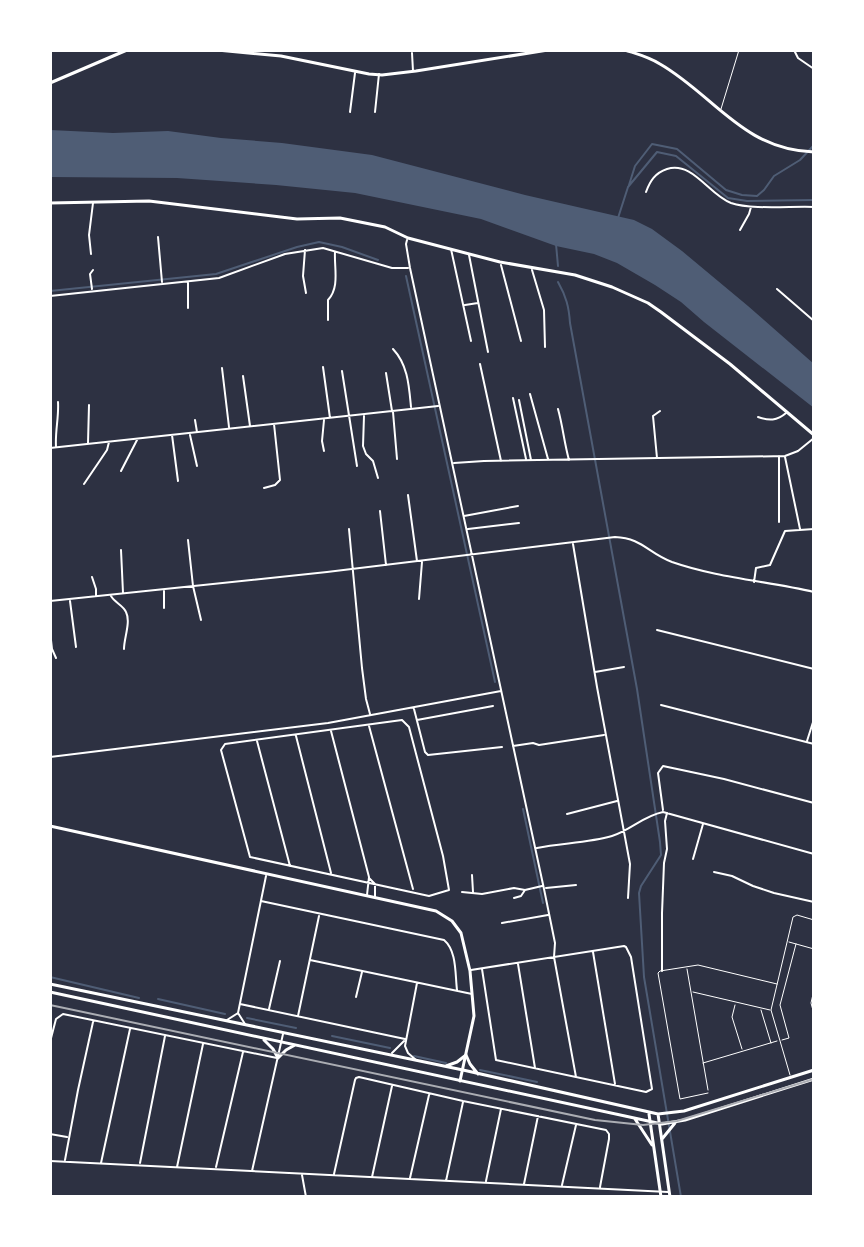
<svg xmlns="http://www.w3.org/2000/svg" width="864" height="1247" font-family="Raleway,sans-serif">
<style>
.water{fill:#4f5d75}
.lines{fill:none;stroke-linecap:round;stroke-linejoin:round}
.stream{stroke:#4f5d75;stroke-width:2}
.service{stroke:#fff;stroke-width:1}
.pedestrian{stroke:#fff;stroke-width:2}
.minor{stroke:#fff;stroke-width:2}
.tertiary{stroke:#fff;stroke-width:3}
.secondary{stroke:#fff;stroke-width:3}
.tram{stroke:#abadb3;stroke-width:2}
</style>
<rect width="100%" height="100%" fill="#2d3142"/>
<!-- water -->
<path class="water" d="M50,130l63,3 55,-2 53,7 61,5 90,12 153,40 109,25 18,9 30,22 66,55 66,58v44l-110,-86 -23,-20 -26,-17 -38,-22 -23,-9 -38,-8 -75,-27 -126,-26 -79,-8 -99,-7 -127,-1z"/>
<g class="lines">
<!-- stream -->
<path class="stream" d="M629,185l6,-19 17,-22 25,5 49,41 16,5 15,1 7,-6 10,-14 26,-16 14,-15
M618,218l10,-31 29,-35 19,4 52,42 19,3 67,-1
M556,244l2,22
M406,276l89,406
M558,282c8,14 11,25 12,41l67,366 23,153 1,13 -20,31 -2,7 5,84 37,220
M50,291l166,-17 81,-27 22,-5 23,5 36,13
M523,809l20,94
M50,977l89,21
M158,999l67,15
M247,1018l49,10
M332,1036l58,12
M414,1056l32,7
M480,1070l57,12"/>
<!-- service -->
<path class="service" d="M721,109l18,-59
M789,942l25,7
M687,969l21,121
M814,990l-3,13 3,11
M693,992l77,18
M735,1005l-3,12 10,32
M761,1010l10,33
M782,1040l7,-2 -9,-33 16,-61
M703,1063l74,-22
M790,1075l-19,-65 22,-93 4,-2 17,5
M708,1093l-28,6 -22,-126 2,-2 38,-6 79,19"/>
<!-- pedestrian -->
<path class="pedestrian" d="M356,997l6,-25
M269,1009l11,-48"/>
<!-- minor -->
<path class="minor" d="M794,50l4,8 16,11
M412,53l1,18
M350,112l5,-39
M375,112l4,-38
M646,192c4,-11 9,-19 21,-23 26,-8 42,26 64,34 21,7 60,3 83,4
M740,230l9,-16 2,-7
M158,237l4,45
M407,240l-1,4 4,24 134,621 11,54 -1,14 22,120
M451,249l20,92
M305,250l-2,26 3,17
M91,254l-2,-19 4,-32
M469,255l19,97
M501,265l20,76
M532,270l12,40 1,37
M188,283v25
M92,289l-2,-15 3,-4
M777,289l37,32
M50,296l169,-18 66,-24 38,-6 69,20h16
M465,305l13,-2
M328,320v-20c12,-13 6,-32 7,-48
M393,349c15,16 16,37 18,58
M480,364l21,97
M323,367l7,51
M222,368l7,59
M342,371l15,95
M386,373l6,38
M243,376l7,50
M530,394l18,65
M513,398l13,61
M519,400l12,60
M558,409c5,18 6,33 11,51
M393,412l4,47
M364,416l-1,30 3,8 7,7 5,17
M758,417c11,4 19,4 28,-4
M195,420l2,12
M324,420l-2,21 2,10
M172,435l6,46
M190,435l7,31
M88,443l1,-38
M56,447c-1,-16 3,-30 2,-45
M50,448l388,-42
M785,457l15,72
M657,458l-4,-42 7,-5
M454,463l30,-2 301,-5 13,-5 16,-13
M121,471l16,-31
M84,484l23,-34 2,-8
M264,488l11,-3 5,-5 -6,-56
M408,495l9,66
M380,511l6,54
M464,516l54,-10
M779,522v-66
M349,529l13,139 4,31 4,15
M468,529l51,-6
M188,540l5,46 8,34
M573,544l24,143 33,177 -2,34
M121,550l2,43
M92,577l4,12v7
M754,582l2,-14 14,-3 15,-34 29,-2
M111,596c4,7 12,9 15,16 5,10 -2,26 -2,37
M419,599l3,-37
M50,601l277,-29 288,-35c27,1 33,16 57,25 46,16 95,19 142,30
M70,601l6,46
M164,608v-17
M657,630l157,39
M50,631l2,18 4,9
M595,672l29,-5
M661,705l153,39
M414,709l11,43 3,3 74,-8
M402,720l7,7 34,129 6,34 -20,6 -179,-39 -29,-107 4,-6z
M417,720l76,-14
M369,726l44,163
M331,731l38,146 -2,18
M296,736l35,137
M257,741l33,125
M807,741l7,-22
M513,746l20,-3 6,2 65,-10
M50,757l278,-34 173,-32
M663,810l-5,-37 5,-7 61,13 90,24
M567,814l50,-13
M537,848c24,-5 51,-5 75,-12 19,-6 31,-20 51,-24l151,42
M693,859l10,-35
M714,872l18,4 21,10 21,7 40,9
M472,875l1,17
M369,878l6,6v13
M546,888l30,-3
M462,892l20,2 32,-6 11,2
M514,898l7,-2 4,-6 17,-4
M261,901l183,39c13,11 11,34 13,50
M502,923l46,-8
M593,952l22,132
M310,960l162,34
M518,964l17,104
M471,970l153,-24 2,1 5,10 21,132 -6,3 -150,-32 -14,-91
M662,971v-58l2,-50 3,-14 -2,-28 2,-8
M240,1004l165,35
M298,1016l21,-100
M227,1020l11,-7
M245,1024l-7,-11 28,-137
M50,1042l6,-23 7,-5 214,44
M392,1053l12,-12
M416,1060l-8,-7 -3,-7 12,-63
M50,1134l17,3
M65,1160l13,-70 15,-68
M50,1161l618,31
M101,1163l29,-134
M140,1163l25,-127
M177,1167l26,-123
M216,1167l27,-115
M252,1171l31,-137
M334,1174l21,-94 1,-2 3,-1 104,24 143,29 3,4v5l-9,48
M302,1175l4,22
M372,1177l20,-91
M410,1178l19,-83
M446,1181l17,-79
M486,1181l15,-72
M524,1184l14,-68
M562,1185l14,-60"/>
<!-- tertiary -->
<path class="tertiary" d="M217,50l64,6 88,18 13,1 34,-4 132,-21
M625,50c12,4 24,7 35,14 54,31 83,86 154,88
M50,83l77,-33
M50,203l99,-2 148,18 43,-1 45,9 23,11 92,24 75,13 37,12 36,16 13,9 69,52 84,71
M50,826l386,85 16,10 9,12 9,38 4,45 -14,65"/>
<!-- secondary -->
<path class="secondary" d="M50,984l413,86 195,44 26,-3 130,-41
M50,992l612,132 23,-4 129,-41
M264,1040l9,9 5,9 8,-8 9,-5
M446,1066l11,-4 9,-7 4,9 8,10
M649,1114l12,83
M658,1114l12,83
M635,1119l17,26
M662,1139l13,-16"/>
<!-- tram -->
<path class="tram" d="M50,1005l545,115 48,5 34,-4 137,-42"/>
</g>
<!-- border -->
<rect width="864" height="1247" fill="none" stroke="#ffffff" stroke-width="104"/>
</svg>
